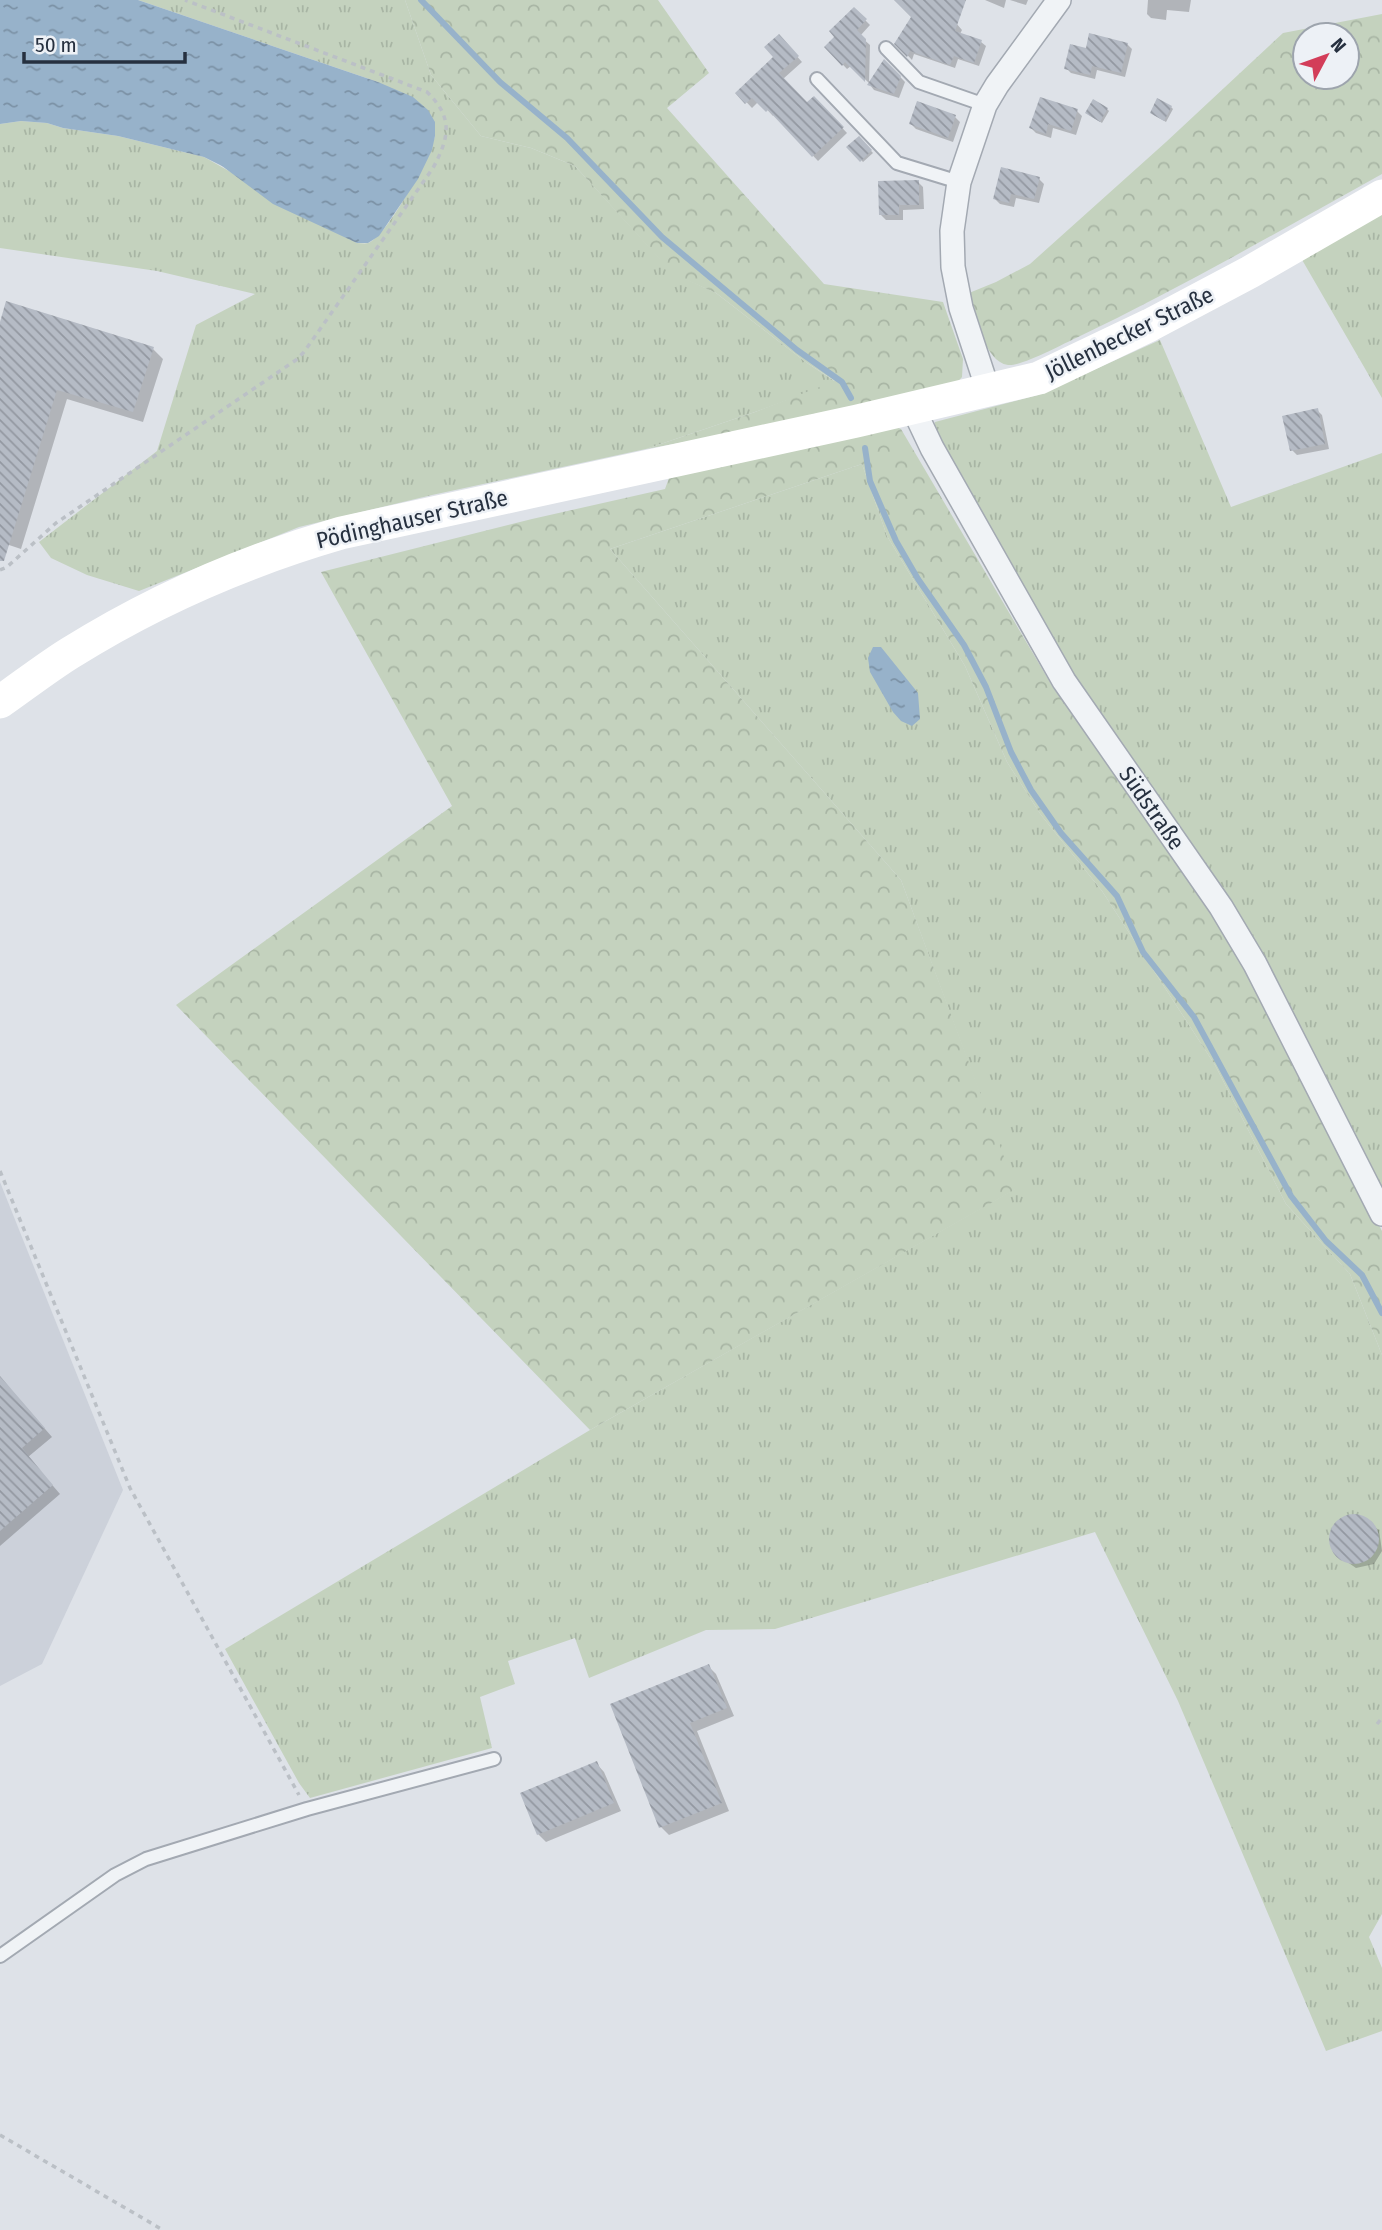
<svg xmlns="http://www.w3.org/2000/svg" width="1382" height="2230" font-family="'Fira Sans Condensed',sans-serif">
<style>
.built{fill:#ccd1da}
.grass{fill:url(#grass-tufts)}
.forest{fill:url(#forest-crowns);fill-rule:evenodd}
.water{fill:url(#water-ripples)}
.shadow{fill:#0003}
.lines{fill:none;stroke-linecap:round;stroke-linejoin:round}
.stream{stroke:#97b2ca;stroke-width:6}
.building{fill:url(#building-back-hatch)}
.service-casing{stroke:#a3a9b2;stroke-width:16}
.minor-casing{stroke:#a3a9b2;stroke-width:26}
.path{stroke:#bbc0c6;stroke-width:3.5;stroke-dasharray:5 5;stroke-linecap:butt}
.service{stroke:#f0f3f6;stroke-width:12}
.minor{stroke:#f0f3f6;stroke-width:23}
.secondary{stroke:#fff;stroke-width:33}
.labels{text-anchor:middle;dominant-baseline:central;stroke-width:5;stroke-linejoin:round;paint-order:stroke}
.street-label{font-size:23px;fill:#26303f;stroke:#edf1f6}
</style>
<defs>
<pattern id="grass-tufts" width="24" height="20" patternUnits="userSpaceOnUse" patternTransform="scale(1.75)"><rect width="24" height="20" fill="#c4d2be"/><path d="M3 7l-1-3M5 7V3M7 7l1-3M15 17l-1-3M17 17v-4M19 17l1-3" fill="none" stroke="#a8b5a4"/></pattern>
<pattern id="forest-crowns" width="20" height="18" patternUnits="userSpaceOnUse" patternTransform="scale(1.75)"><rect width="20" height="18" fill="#c4d2be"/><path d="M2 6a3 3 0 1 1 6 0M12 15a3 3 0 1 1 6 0" fill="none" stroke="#a8b5a4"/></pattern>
<pattern id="water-ripples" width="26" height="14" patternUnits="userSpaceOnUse" patternTransform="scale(1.75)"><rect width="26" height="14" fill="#97b2ca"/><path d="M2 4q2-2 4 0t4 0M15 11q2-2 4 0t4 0" fill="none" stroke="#7b91a5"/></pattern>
<pattern id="building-back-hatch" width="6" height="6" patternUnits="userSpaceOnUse" patternTransform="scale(1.75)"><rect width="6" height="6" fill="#b5bbc5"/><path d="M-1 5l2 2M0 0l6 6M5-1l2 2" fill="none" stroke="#9398a1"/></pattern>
</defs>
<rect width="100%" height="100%" fill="#dee2e8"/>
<!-- built -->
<path class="built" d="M0,1182l123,308 -81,174 -42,22z"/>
<!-- grass -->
<path class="grass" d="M138,0h267l26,75 50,61 50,12 44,18 98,107 43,20 91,70 29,19 -81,30 -109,37 -214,46 -133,32 -160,64 -52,-16 -36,-17 -12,-16 118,-91 39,-126 59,-31 -98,-23 -157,-23v-124l21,-3 26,2 16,5 55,8 86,21 153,86c4,0 8,1 11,0 20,-7 61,-86 67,-107l-57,-54z
M1382,210v188l-81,-140z
M1160,340l71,167 151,-54v734l-120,-228 -195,-281 -135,-245 3,-11 103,-27z
M862,464l25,72 78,130 42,96 34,53 61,76 113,174 71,139 64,70 32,81v559l-13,23 13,31v63l-56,20 -148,-350 -83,-169 -320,97 -69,1 -117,48 -14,-40 -67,23 7,23 -35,13 12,51 -182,50 -11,-15 -74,-134 365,-219 425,-241 -114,-309 -291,-331z"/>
<!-- forest -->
<path class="forest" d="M405,0h253l51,73 -42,35 157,176 119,18 20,57 -1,18 -7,8 -104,27 -205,37 109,-37 80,-31 -28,-18 -91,-70 -43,-19 -98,-108 -44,-18 -50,-12 -50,-61z
M1382,14v160c-101,56 -201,114 -306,164 -13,6 -56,29 -68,27 -24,-3 -33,-52 -39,-72l27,-11 34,-18 136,-122 117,-109zM1305,35h42v42h-42z
M891,425l10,4 153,260 163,223 31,58 134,261v124l-32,-81 -64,-70 -71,-139 -113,-174 -61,-76 -34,-53 -42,-96 -78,-130 -25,-72 -252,85 291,331 115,309 -426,241 -414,-425 276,-199 -131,-234 211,-53 133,-30 4,-11z"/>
<!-- water -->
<path class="water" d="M0,0h138l240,82 35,15 15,13 7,12v14l-3,14 -14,29 -39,57 -11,7h-11l-84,-39 -51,-38 -18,-9 -86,-21 -55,-8 -16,-5 -26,-2 -21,3z
M873,647h8l37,46 2,26 -8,7 -11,-5 -8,-9 -23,-40 -2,-14z"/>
<!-- shadow -->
<path class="shadow" d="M897,0h39l26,30 -2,4 21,8 5,4 -7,20 -21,-7 -3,9 -41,-14 -2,6 -16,-17 17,-26z
M985,0h21l-2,8z
M1010,0h18l-2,5z
M1148,0h43l-2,12 -22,-2 -1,10 -15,-2 -4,-4z
M854,9l16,16 -10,11 10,9 -1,38 -18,-17 -4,3 -21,-22 11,-10z
M779,36l23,26 -19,17 24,25 7,-6 33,35 -29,28 -44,-47 -1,2 -14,-15 -7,7 -14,-15 37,-36z
M1127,44l5,5 -7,28 -28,-7 -2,9 -24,-6 -5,-5 21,-18z
M885,61l20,21 -6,16 -25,-8 -4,-5z
M1171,107l2,2 -7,13 -12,-7z
M1107,109l2,2 -7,12 -13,-8z
M1077,111l5,5 -6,19 -23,-7 -2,10 -15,-5 -5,-5z
M955,117l5,5 -7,20 -37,-13 -5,-5z
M859,138l14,15 -10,9 -14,-15z
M1039,179l5,5 -5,19 -23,-5 -2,9 -14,-3 -5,-5z
M918,182l5,5 1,22 -21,1v10h-17l-5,-5z
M0,328l153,21 10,10 -20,63 -76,-23 -46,150 -21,-7z
M1317,410l5,5 7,34 -32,6 -5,-5z
M0,1377l52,60 -24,20 32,37 -60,52z
M1357,1515l22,15 3,21 -8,13 -18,4 -22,-15 -4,-18 10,-16z
M708,1666l8,8 18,42 -37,15 32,80 -60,24 -8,-8 -49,-122z
M596,1763l8,9 17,39 -75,31 -8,-8z"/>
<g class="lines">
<!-- stream -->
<path class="stream" d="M421,0l79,82 67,56 95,99 135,113 45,32 9,16
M865,448l5,33 26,60 22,38 46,66 22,42 25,65 20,38 30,43 56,63 26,56 51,65 97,179 35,45 36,34 20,38"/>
</g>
<!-- building -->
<path class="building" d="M894,0h72l-11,31 27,9 -8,23 -20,-7 -4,9 -40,-14 -3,6 -13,-13 17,-27z
M854,7l13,12 -10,11 9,9 -1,43 -20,-20 -3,4 -18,-19 10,-10 -5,-6z
M1089,33l39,10 -7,30 -29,-7 -2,9 -26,-6 6,-25 16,4z
M779,34l20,22 -20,17 28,29 7,-6 30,31 -32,30 -44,-47 -2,2 -14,-14 -7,6 -10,-11 38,-36 -9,-10z
M884,59l17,17 -7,18 -27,-9z
M1040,97l38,12 -7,22 -23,-7 -2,10 -17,-6z
M1157,98l15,8 -8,15 -14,-8z
M1093,99l15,9 -8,14 -15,-9z
M917,101l39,14 -8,23 -39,-14z
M859,136l13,14 -12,12 -14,-15z
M1001,167l39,10 -6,22 -23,-5 -2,9 -16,-4z
M919,180v25h-20v10h-20l-1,-34z
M6,301l148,46 -21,65 -76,-22 -53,171h-4v-239z
M1318,408l7,36 -35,7 -8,-35z
M0,1376l45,52 -23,20 31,37 -53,46z
M1329 1539a25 25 0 1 1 50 0a25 25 0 1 1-50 0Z
M709,1664l18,44 -37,15 32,80 -63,25 -49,-124z
M597,1761l17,42 -77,32 -17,-42z"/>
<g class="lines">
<!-- service casing -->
<g class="service-casing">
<path id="service" d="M886,48l33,34 66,23
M817,79l80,84 62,19
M0,1956l115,-81 31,-16 161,-50 187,-50"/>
</g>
<!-- minor casing -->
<g class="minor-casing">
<path id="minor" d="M988,390l-27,-82 -8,-41 -1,-36 7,-49 26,-77 12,-20 62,-85
M913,408l19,40 132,233 157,226 34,57 127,250"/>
</g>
<!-- path -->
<path class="path" d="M0,570l7,-3 49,-44 240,-163 8,-8 129,-184c16,-30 21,-50 -6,-76l-242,-92
M0,1171l130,317 169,307
M1377,1724l5,-6
M0,2135l163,95"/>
<!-- service -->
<use href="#service" class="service"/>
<!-- minor -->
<use href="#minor" class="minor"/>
<!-- secondary -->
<path class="secondary" d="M0,702c23,-16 46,-34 70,-49 83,-52 178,-93 271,-120l516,-112 182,-43 111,-53 100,-53 132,-76"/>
</g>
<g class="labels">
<!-- street labels -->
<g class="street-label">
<text transform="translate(1129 333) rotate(-26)">Jöllenbecker Straße</text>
<text transform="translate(412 519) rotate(-13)">Pödinghauser Straße</text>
<text transform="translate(1152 808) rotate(55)">Südstraße</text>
</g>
</g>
<!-- north arrow -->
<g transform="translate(1326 56) rotate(49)"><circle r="33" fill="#edf1f6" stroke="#9da4ad" stroke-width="2"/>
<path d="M0-5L12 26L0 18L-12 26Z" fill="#d33d59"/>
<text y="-10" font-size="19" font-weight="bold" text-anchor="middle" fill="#26303f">N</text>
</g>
<!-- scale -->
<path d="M24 52v10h161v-10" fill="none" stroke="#26303f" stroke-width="3.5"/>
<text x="35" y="52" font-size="21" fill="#26303f" stroke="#edf1f6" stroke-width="5" paint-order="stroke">50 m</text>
</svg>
